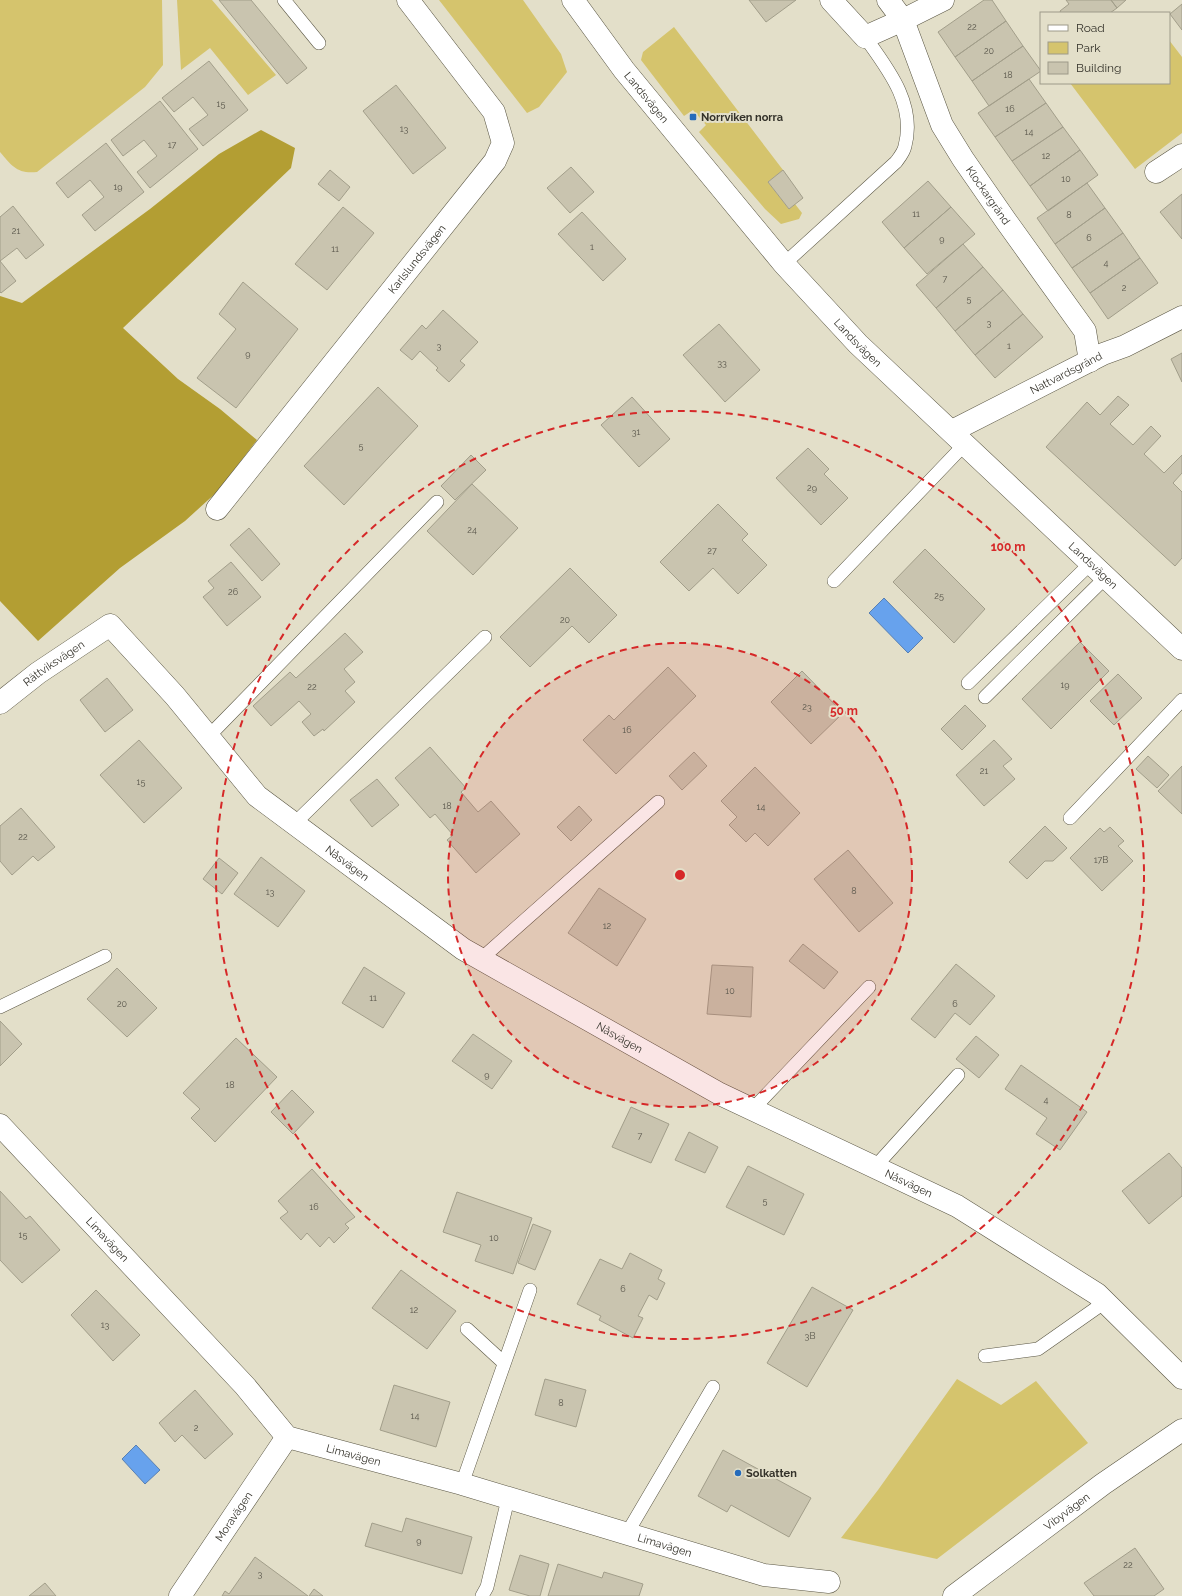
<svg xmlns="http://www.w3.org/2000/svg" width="1182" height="1596" font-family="Raleway,sans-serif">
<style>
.green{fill:#d5c46d}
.forest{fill:#b39e33}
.water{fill:#67a2ed;stroke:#5880b2}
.building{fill:#c9c4af;stroke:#a29e8a}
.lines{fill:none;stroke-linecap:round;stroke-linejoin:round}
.lane-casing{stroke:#5a5644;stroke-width:14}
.street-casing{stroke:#5a5644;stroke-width:23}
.secondary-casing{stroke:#5a5644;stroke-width:23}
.lane{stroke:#fff;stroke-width:13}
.street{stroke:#fff;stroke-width:22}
.secondary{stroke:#fff;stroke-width:22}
.ring{fill:none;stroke:#d62828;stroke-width:2;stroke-dasharray:7 5}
.poi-dot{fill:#256bbb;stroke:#e3dfc9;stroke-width:1.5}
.labels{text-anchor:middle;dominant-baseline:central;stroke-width:4;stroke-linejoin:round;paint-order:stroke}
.number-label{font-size:9px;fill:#59564b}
.street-label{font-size:11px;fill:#34322a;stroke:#e3dfc9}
.poi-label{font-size:11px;font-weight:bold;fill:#34322a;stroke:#e3dfc9;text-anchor:start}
.centre{fill:#d62828;stroke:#e3dfc9;stroke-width:2}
.ring-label{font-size:12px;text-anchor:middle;font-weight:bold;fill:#d62828;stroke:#e3dfc9;stroke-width:4;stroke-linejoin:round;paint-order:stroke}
</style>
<rect width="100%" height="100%" fill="#e3dfc9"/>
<!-- green -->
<path class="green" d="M0,0h162l1,65 -18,22 -108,85c-20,2 -25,-6 -37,-20z
M177,0h35l64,75 -28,20 -38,-47 -29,22z
M439,0h84l38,54 6,18 -28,35 -12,6z
M674,27l109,143 -15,12 21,27 6,-5 7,9 -3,6 -18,5 -16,-15 -66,-77 7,-7 -13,-15 -9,6 -43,-56 2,-8z
M1169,40l13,17v76l-47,36 -65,-86h99z
M957,1379l44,26 35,-24 52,62 -151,116 -96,-21 37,-48z"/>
<!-- forest -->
<path class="forest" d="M261,130l34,18 -4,20 -168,160 55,51 42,30 37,31 -39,51 -33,30 -65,47 -82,73 -38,-40v-305l22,7 128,-94 69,-55z"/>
<!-- water -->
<path class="water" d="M884,598l39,40 -15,15 -39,-40z
M136,1445l24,25 -15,14 -23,-25z"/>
<!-- building -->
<path class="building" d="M219,0h32l56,68 -20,16z
M749,0h47l-30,22z
M984,0h8l14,21 -51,36 -17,-25z
M1066,0h45l6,8 -7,5h-49l-1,-2 9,-7z
M1111,0h15l-9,8z
M1182,4v26l-12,-16z
M1006,21l17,25 -51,35 -17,-24z
M1023,46l18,25 -52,35 -17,-25z
M209,61l39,49 -45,36 -14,-17 19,-14 -15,-18 -19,15 -12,-14z
M1029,79l17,24 -51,34 -17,-24z
M396,85l50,63 -33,26 -50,-63z
M160,101l38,48 -48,39 -13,-16 20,-16 -13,-16 -21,16 -12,-16z
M1046,103l17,24 -51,34 -17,-24z
M1063,127l17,23 -50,36 -18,-25z
M106,143l38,49 -49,39 -13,-16 22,-18 -14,-17 -22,18 -12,-15z
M1080,150l18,25 -50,36 -18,-25z
M571,167l23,25 -24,21 -23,-25z
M330,170l20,17 -11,14 -21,-17z
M783,170l20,28 -14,11 -21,-27z
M928,181l23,26 -47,41 -22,-26z
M1087,183l18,25 -50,36 -18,-26z
M1182,194v45l-22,-27z
M13,206l31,39 -18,14 -9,-11 -17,13v-44z
M343,207l31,26 -47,57 -32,-26z
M951,207l24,27 -48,40 -23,-26z
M1105,208l18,25 -51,35 -17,-24z
M582,212l44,47 -23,22 -45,-47z
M1123,233l17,25 -50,35 -18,-25z
M963,244l20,23 -47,41 -20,-23z
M1140,258l18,25 -50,36 -18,-26z
M0,261l16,20 -15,12 -1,-1z
M983,267l20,23 -48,41 -19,-23z
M243,282l55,47 -62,79 -39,-30 39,-49 -17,-15z
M1003,290l20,24 -48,41 -20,-24z
M443,310l35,32 -18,19 5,4 -16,17 -13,-12 2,-2 -18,-17 -8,9 -12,-10 22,-25 4,4z
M1023,314l20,23 -48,41 -20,-23z
M719,324l41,46 -35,32 -42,-47z
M1182,353v29l-11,-23z
M378,387l40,39 -74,79 -40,-39z
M1118,396l11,9 -19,19 23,21 18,-19 10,10 -17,18 20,19 18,-18v18l-9,10 9,9v66l-7,8 -129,-119 41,-45 13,13z
M632,397l38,42 -31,28 -38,-42z
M808,448l21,21 -5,5 24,24 -27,27 -45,-47z
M471,455l15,15 -31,30 -14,-14z
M472,484l46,44 -45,47 -46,-44z
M718,504l30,30 -6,6 25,25 -29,29 -25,-26 -24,23 -29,-29z
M249,528l31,36 -18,17 -32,-36z
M925,549l60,60 -31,34 -61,-61z
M231,562l30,35 -34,29 -24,-29 11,-9 -6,-7z
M570,568l47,47 -28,28 -17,-17 -42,41 -30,-30z
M345,633l18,19 -19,17 11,13 -10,9 10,11 -31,29 -1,-2 -9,7 -12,-14 9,-8 -12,-13 -28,25 -18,-20 37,-34 6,6z
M1080,642l29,29 -58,58 -29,-30z
M668,667l28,29 -80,78 -33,-34 26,-25 5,5z
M802,671l41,42 -32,31 -40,-42z
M1118,674l24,24 -28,27 -24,-24z
M107,678l26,32 -28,22 -25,-32z
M965,705l21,21 -24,24 -21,-21z
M139,740l43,48 -38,35 -44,-48z
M994,740l18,19 -9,7 12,13 -31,27 -28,-31z
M430,747l36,41 -5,4 17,20 13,-11 29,33 -44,39 -29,-33 6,-5 -18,-21 -5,4 -35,-40z
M694,752l13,14 -25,24 -13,-14z
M1148,756l21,19 -12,13 -21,-19z
M1182,766v48l-24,-23z
M755,767l45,46 -32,33 -13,-13 -9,9 -17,-17 8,-8 -16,-16z
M377,779l22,26 -27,22 -22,-27z
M579,806l13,14 -21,21 -14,-14z
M21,808l34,39 -17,14 -5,-5 -21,19 -12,-14v-35z
M1045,826l22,22 -14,13h-8l-18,18 -18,-17z
M1110,827l14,14 -6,5 15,15 -31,30 -32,-33 30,-30 4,4z
M848,850l45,53 -34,29 -45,-53z
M261,857l44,34 -27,36 -44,-33z
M219,858l19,15 -16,21 -19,-15z
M599,888l47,31 -29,47 -49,-33z
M803,944l35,28 -14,17 -35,-28z
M956,964l39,32 -25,29 -15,-12 -20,25 -24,-19z
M712,965l41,2 -2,50 -44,-3z
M364,967l41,26 -22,35 -41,-25z
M117,968l40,40 -30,29 -40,-38z
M0,1021l22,23 -22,22z
M473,1034l39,27 -20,28 -40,-28z
M976,1036l23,19 -20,23 -23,-19z
M236,1038l41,39 -62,65 -24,-24 9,-9 -17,-16z
M1021,1065l66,47 -27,38 -24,-16 11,-16 -42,-29z
M292,1090l22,22 -21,22 -22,-22z
M631,1107l38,17 -18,39 -39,-16z
M689,1132l29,15 -13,26 -30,-13z
M1169,1153l13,15v28l-33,28 -27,-33z
M748,1166l56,28 -20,41 -58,-28z
M312,1169l43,48 -10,7 4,4 -15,15 -5,-6 -9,10 -13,-14 -6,7 -21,-22 8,-6 -10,-11z
M0,1191l26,28 4,-3 30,34 -38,33 -22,-23z
M457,1192l75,26 -19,56 -38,-13 6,-16 -38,-13z
M533,1224l18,7 -16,39 -17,-7z
M630,1253l32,17 -4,9 7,4 -8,17 -8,-5 -11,21 5,2 -10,20 -34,-18 2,-4 -24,-12 23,-45 22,10z
M401,1270l55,41 -29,38 -55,-41z
M812,1287l41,23 -46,77 -40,-24z
M96,1290l44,45 -27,26 -42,-46z
M545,1379l41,11 -10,37 -41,-12z
M394,1385l56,17 -14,45 -56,-17z
M195,1390l38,44 -28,25 -23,-24 -7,7 -16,-19z
M723,1450l88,48 -22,39 -58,-32 -4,7 -29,-16z
M406,1518l66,19 -10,37 -97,-28 7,-23 30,9z
M1135,1548l29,41 -10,7h-60l-10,-13z
M520,1555l29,9 -9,32h-10l-21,-6z
M255,1557l53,39h-86l3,-5 4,3z
M558,1564l44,14 2,-6 39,12 -4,12h-91z
M45,1583l11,13h-27z
M314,1589l9,7h-14z"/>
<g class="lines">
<!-- lane casing -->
<g class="lane-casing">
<path id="lane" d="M284,0l35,43
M784,264l112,-102c3,-4 8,-10 9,-16 11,-42 -17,-77 -40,-109
M834,581l131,-137
M968,683l123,-120
M985,697l121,-120
M208,737l229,-235
M1070,818l112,-118
M294,824l191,-187
M481,959l177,-157
M0,1007l105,-51
M753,1109l116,-122
M875,1167l83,-92
M467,1329l37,34
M985,1356l53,-7 67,-47
M462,1484l68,-194
M626,1535l87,-148
M482,1596l5,-9 21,-88"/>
</g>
<!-- street casing -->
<g class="street-casing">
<g id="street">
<path id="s1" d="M573,0l51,70 160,194 74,80 324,305"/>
<path d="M831,0l34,37 38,-17 -15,-20"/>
<path id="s2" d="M943,0l-40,20 39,105 21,34 43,62 79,110 5,30"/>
<path d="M1156,172l26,-17"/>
<path id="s3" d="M952,431l151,-77 22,-8 57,-29"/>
<path id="s4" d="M217,509l278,-348 8,-18 -9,-31 -86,-112"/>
<path id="s5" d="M0,703l38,-30 72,-48 65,71 82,100 206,153 257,145 237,112 140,88 85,84"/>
<path id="s6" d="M0,1125l245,261 42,51 175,47 302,91 65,7"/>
<path id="s7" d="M180,1596l107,-159"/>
</g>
</g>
<!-- secondary casing -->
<g class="secondary-casing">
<g id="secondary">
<path id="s8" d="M954,1596l149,-112 79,-54"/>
</g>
</g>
<!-- lane -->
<use href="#lane" class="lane"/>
<!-- street -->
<use href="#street" class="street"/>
<!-- secondary -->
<use href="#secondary" class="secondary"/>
</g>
<!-- distance rings -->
<circle cx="680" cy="875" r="232" fill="#d62828" fill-opacity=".12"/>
<g class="ring">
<circle cx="680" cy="875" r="232"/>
<circle cx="680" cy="875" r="464"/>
</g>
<!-- markers -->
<g class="poi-dot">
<rect x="689" y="113" width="8" height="8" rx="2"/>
<circle cx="738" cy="1473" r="4"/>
</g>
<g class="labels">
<!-- number labels -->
<g class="number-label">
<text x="972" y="27">22</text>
<text x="989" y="51">20</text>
<text x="1008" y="75">18</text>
<text x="221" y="104">15</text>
<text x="1010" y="109">16</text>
<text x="404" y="129">13</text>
<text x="1029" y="132">14</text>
<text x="172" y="145">17</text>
<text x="1046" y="156">12</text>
<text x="1066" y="179">10</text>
<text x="118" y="187">19</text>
<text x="916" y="214">11</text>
<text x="1069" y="215">8</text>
<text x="16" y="231">21</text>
<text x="1089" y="238">6</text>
<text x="942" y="239">9</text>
<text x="592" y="247">1</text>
<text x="335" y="249">11</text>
<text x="1106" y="263">4</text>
<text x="945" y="279">7</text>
<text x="1124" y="288">2</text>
<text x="969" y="299">5</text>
<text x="989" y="323">3</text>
<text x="439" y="346">3</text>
<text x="1009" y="346">1</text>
<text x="248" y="354">9</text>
<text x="722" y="363">33</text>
<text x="636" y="432">31</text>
<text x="361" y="446">5</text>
<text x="812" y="488">29</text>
<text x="472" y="530">24</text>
<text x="712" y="551">27</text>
<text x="233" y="592">26</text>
<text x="939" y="596">25</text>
<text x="565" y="620">20</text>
<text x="1065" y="685">19</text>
<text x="312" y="687">22</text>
<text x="807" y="707">23</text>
<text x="627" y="730">16</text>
<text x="984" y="771">21</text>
<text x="141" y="782">15</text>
<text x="447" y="806">18</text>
<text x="761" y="807">14</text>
<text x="23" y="837">22</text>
<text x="1101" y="860">17B</text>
<text x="854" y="891">8</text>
<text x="270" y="892">13</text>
<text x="607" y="926">12</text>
<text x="730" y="991">10</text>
<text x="373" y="998">11</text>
<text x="122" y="1004">20</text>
<text x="955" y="1004">6</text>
<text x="487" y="1075">9</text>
<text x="230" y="1085">18</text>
<text x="1046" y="1100">4</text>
<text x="640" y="1136">7</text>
<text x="765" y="1201">5</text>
<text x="314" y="1207">16</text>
<text x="23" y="1235">15</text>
<text x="494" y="1238">10</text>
<text x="623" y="1289">6</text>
<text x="414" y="1310">12</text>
<text x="105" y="1325">13</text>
<text x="810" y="1336">3B</text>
<text x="561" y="1403">8</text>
<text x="415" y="1416">14</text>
<text x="196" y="1428">2</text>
<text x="419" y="1541">9</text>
<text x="1128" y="1565">22</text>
<text x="260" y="1574">3</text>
</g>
<!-- street labels -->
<g class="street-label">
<text stroke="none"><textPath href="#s1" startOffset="122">Landsvägen</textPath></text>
<text stroke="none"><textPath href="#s2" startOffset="241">Klockargränd</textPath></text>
<text stroke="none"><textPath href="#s4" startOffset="320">Karlslundsvägen</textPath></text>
<text stroke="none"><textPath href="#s1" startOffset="446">Landsvägen</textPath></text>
<text stroke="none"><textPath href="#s3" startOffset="128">Nattvardsgränd</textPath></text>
<text stroke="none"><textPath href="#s1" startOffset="770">Landsvägen</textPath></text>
<text stroke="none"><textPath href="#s5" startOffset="67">Rättviksvägen</textPath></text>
<text stroke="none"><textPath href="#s5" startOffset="473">Nåsvägen</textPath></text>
<text stroke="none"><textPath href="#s5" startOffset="797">Nåsvägen</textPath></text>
<text stroke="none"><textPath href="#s5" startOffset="1121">Nåsvägen</textPath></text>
<text stroke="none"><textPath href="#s6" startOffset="157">Limavägen</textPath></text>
<text stroke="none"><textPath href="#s6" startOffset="493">Limavägen</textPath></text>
<text stroke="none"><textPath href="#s8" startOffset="141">Vibyvägen</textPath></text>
<text stroke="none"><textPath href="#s7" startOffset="96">Moravägen</textPath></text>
<text stroke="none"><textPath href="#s6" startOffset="817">Limavägen</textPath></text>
</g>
<!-- poi labels -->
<g class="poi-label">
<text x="701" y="117">Norrviken norra</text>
<text x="746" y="1473">Solkatten</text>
</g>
</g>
<circle cx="680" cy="875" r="6" class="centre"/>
<g class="ring-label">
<text x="1008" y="551">100 m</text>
<text x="844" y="715">50 m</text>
</g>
<!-- legend -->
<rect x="1040" y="12" width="130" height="72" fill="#e3dfc9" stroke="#9d9a89"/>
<rect x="1048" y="25" width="20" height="6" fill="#ffffff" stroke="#9d9a89"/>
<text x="1076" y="32" font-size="12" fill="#34322a">Road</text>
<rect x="1048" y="42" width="20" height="12" fill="#d5c46d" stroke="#9d9a89"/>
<text x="1076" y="52" font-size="12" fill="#34322a">Park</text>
<rect x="1048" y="62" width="20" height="12" fill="#c9c4af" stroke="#9d9a89"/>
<text x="1076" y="72" font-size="12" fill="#34322a">Building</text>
</svg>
